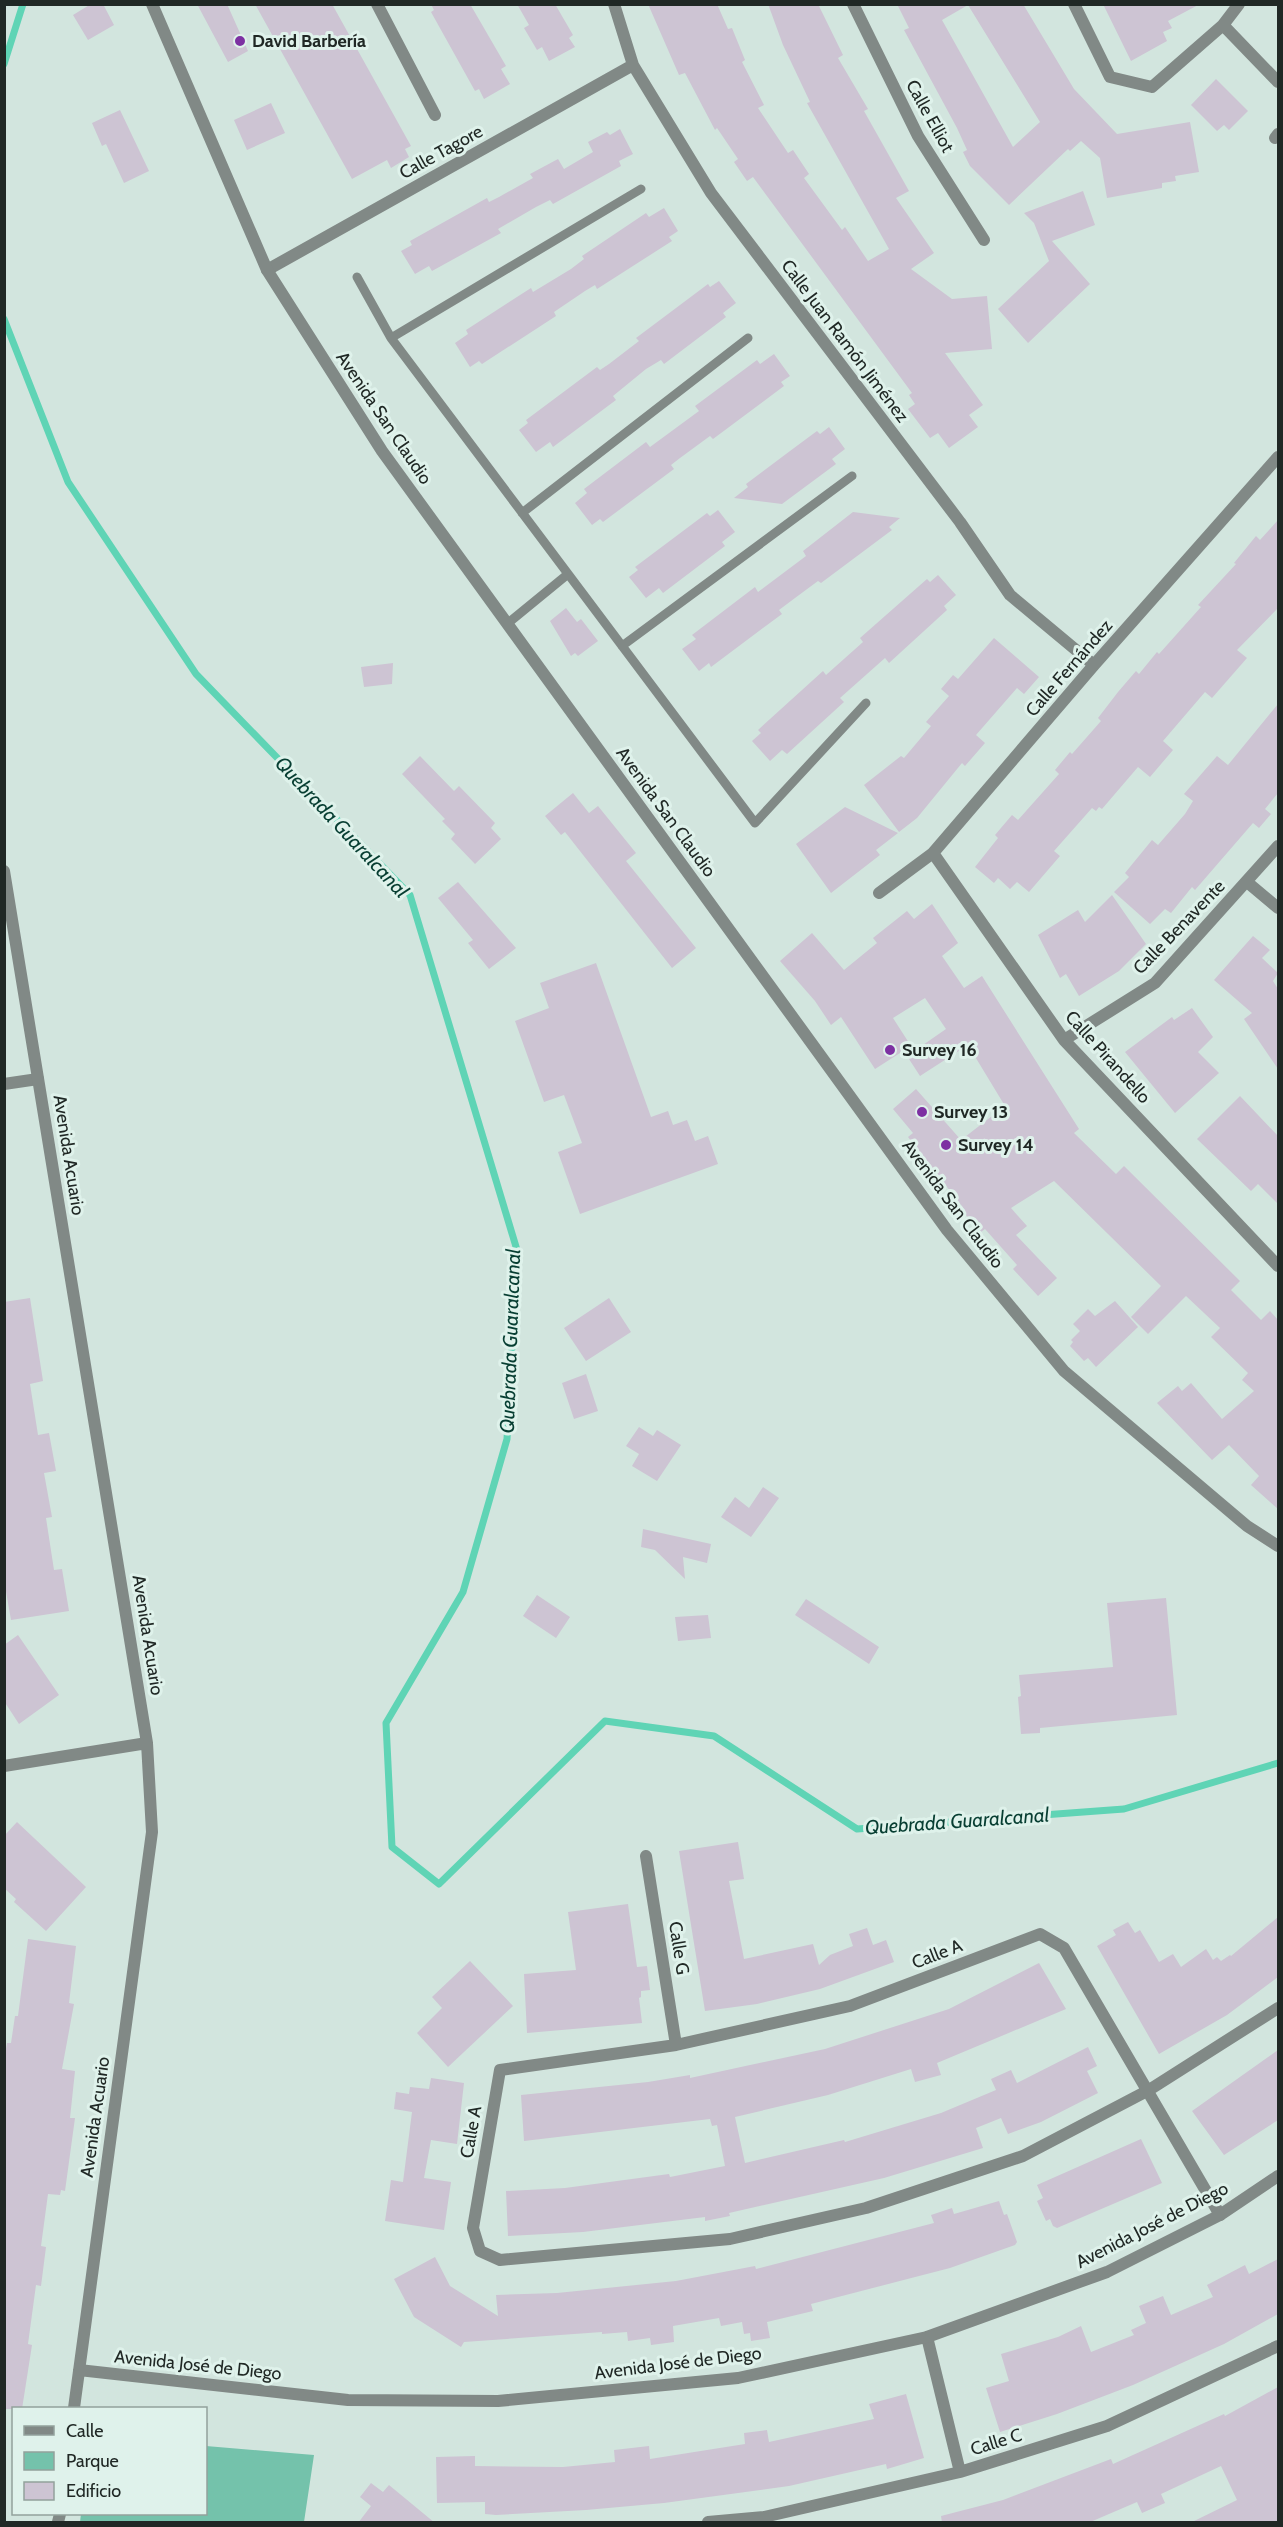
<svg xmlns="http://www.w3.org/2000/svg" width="1283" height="2527" font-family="Cabin,sans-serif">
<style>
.green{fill:#74c2ab}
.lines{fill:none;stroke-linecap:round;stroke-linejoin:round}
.stream{stroke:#5fd4b5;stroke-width:7}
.building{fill:#cdc4d3;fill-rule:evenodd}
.service{stroke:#818986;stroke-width:9}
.minor{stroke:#818986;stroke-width:12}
.tertiary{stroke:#818986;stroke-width:12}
.poi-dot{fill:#7d30a2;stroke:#dff2eb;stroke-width:2}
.labels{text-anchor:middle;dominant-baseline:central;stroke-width:6;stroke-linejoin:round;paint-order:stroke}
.poi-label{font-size:18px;font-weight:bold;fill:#202825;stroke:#dff2eb;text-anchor:start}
.street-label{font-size:18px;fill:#202825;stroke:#dff2eb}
.water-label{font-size:20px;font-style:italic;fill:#073e32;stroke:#dff2eb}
</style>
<rect width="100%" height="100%" fill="#d2e5de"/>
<!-- green -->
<path class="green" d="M206,2446l108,9 -10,67h-224l1,-8h125z"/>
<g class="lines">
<!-- stream -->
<path class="stream" d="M4,64l19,-60
M4,319l64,163 128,192 214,221 107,355 -10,189 -44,153 -77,131 6,124 47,37 166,-163 109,15 143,93 267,-20 154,-46"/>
</g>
<!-- building -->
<path class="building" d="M91,4h12l11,21 -26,15 -15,-25z
M197,4h30l21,47 -20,11z
M255,4h77l79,142 -6,3 4,8 -18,11 -4,-8 -35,19z
M431,4h39l36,62 -5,3 9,15 -26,15 -5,-10 -4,2 -44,-79 3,-2z
M517,4h38l18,31 -4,3 6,9 -26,14 -7,-14 -5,3 -13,-22 5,-3z
M648,4h69l11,25 4,-1 13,32 -3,2 22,43 -6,3 30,45 5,-3 16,24 -5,4 38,52 3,-3 23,34 21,-12 -82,-146 3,-1 -27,-57 -15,-41h50l25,51 -5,3 30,51 -4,2 45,80 -13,7 38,55 -23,16 41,30 35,-3 5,53 -47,4 38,52 -14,10 9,12 -29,21 -11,-15 -8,5 -22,-29 7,-5 -6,-9 3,-2 -159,-216 -6,4 -13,-19 4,-3 -21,-31 -2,2 -30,-57 -6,2z
M897,4h126l51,85 43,45 73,-12 9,50 -24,4 1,5 -14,2v5l-55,10 -7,-40 -19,-17 -11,10 -2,-2 -59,56 -39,-39 -7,-14 4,-2 -10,-22 -53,-98 5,-2zM968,5l72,117 -27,25 -71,-127z
M1103,4h97l-32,17 4,7 -9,4 4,9 -36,20z
M1216,79l32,32 -19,19 -5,-5 -7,6 -26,-26z
M271,103l14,30 -38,17 -13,-30z
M120,110l29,61 -25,12 -18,-39 -4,2 -10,-23z
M620,129l13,25 -14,7 2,5 -68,38 -3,-4 -14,7 -38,22 3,4 -69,38 -3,-5 -14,8 -14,-23 11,-6 -2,-4 77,-43 2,4 10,-5 34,-19 -3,-4 28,-15 6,10 29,-17 -5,-10 19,-10 3,3z
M1083,191l12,34 -43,16 38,43 -62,59 -30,-34 51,-48 -15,-38 -10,-10z
M664,208l14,23 -9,6 3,4 -75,48 -2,-4 -10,6 -31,21 2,4 -74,48 -3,-3 -9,6 -15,-24 13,-9 -2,-4 65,-42 2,4 38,-23 13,-10 -2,-3 64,-43 3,4z
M719,281l17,22 -13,10 3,4 -62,47 -3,-4 -15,9 -33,27 3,4 -63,47 -3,-5 -14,10 -17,-22 9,-7 -2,-3 71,-53 3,3 9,-6 30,-23 -3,-3 72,-54 2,3z
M774,354l16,22 -9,6 3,4 -71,53 -3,-3 -30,22 -9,7 3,4 -71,53 -3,-3 -8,6 -17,-22 12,-10 -3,-4 62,-47 4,5 49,-36 -4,-5 62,-46 3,4z
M829,427l16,22 -13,10 4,5 -54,40 -48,-6 14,-11 -2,-3 44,-33 27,-20 3,3z
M718,510l17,22 -13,10 3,4 -62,47 -4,-5 -13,10 -17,-21 9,-7 -3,-3 72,-54 3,3z
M853,512l47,6 -11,9 3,3 -71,53 -3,-2 -23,17 -16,12 3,4 -27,20 -44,33 -2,-4 -10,8 -17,-22 14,-10 -4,-4 63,-48 3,5 48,-36 -3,-5z
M1278,520v88l-41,42 10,8 -35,40 -7,-6 -42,49 10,9 -23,27 -12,-10 -36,42 -3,-2 -3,4 -4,-3 -38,43 6,5 -31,36 -12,-10 -7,7 -12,-11 -4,5 -19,-16 23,-29 -3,-3 17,-20 6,5 41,-46 -4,-4 15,-18 2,2 29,-33 -3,-3 20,-26 18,-21 3,3 18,-22 2,2 42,-47 -3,-2 38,-41 -2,-1 22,-27 4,4z
M938,575l18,20 -12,11 3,4 -58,53 -4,-5 -45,40 4,4 -57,52 -5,-4 -12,11 -18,-20 9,-8 -3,-3 65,-59 3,4 37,-33 -3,-4 67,-59 3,3z
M566,608l11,14 4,-3 17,22 -20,15 -3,-3 -4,3 -21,-35z
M994,638l45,39 -15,17 -7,-6 -41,47 9,8 -20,23 -3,-3 -45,55 -18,14 -35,-47 37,-29 3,2 27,-32 -5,-4 23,-26 -8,-7 12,-14 5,4z
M393,663l-1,21 -28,3 -3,-20z
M1278,704v89l-13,16 6,5 -12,14 -6,-5 -58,67 -3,-3 -21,26 -6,-4 -15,15 -36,-32 15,-15 -4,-4 27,-33 6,5 27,-31 8,-13 -9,-7 33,-38 11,9z
M420,756l34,35 5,-5 36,37 -4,5 10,11 -26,25 -24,-25 4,-5 -13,-13 3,-2 -43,-45z
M573,793l16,20 9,-7 38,47 -10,8 70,87 -24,20 -107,-136 -4,3 -16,-19z
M845,807l53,26 -22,17 4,5 -49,38 -35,-49z
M458,882l58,66 -27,21 -21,-26 5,-3 -35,-42z
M1112,895l34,49 -27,27 -40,25 -13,-22 -6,4 -22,-43 40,-25 7,12z
M932,904l26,39 -16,13 22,32 18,-12 97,153 -5,4 42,41 8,-8 116,115 -9,9 30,30 9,-9 8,9v189l-27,-24 8,-9 -30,-31 -17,15 -55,-57 21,-17 4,5 9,-8 31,36 32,-28 -12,-11 6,-7 -37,-36 9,-9 -34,-32 -38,38 -17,-17 30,-31 -107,-105 -43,27 16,18 -11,9 41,43 -19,18 -25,-27 4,-4 -32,-36 -4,3 -18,-20 2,-2 -57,-73 5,-4 -20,-24 23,-20 45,51 44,-34 -37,-61 -48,31 -13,-20 39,-27 -21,-31 -32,20 18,28 -36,23 -34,-52 -10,8 -16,-24 -35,-40 32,-28 32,37 33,-27 -4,-5 34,-27 7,8z
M1253,936l17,14 -8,8 16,15 -5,8 5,8v80l-34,-50 8,-6 -38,-33z
M596,963l55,154 17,-6 5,14 14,-5 8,21 13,-5 10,28 -138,50 -22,-62 24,-9 -18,-48 -20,7 -29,-81 34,-13 -9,-25z
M1192,1008l21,29 -15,15 21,21 -44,40 -50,-61 47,-35 2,3z
M1240,1096l38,40v68l-20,-20 -7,7 -54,-52z
M30,1298l13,83 -13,3 8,51 11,-2 7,38 -12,2 8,44 -6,1 8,52 8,-1 7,42 -58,9 -7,-40v-278z
M609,1298l22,34 -45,29 -22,-33z
M1115,1301l23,26 -42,40 -8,-9 -4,3 -14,-15 3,-4 -2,-2 9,-9 -7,-7 15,-15 7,7z
M586,1374l12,37 -24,8 -12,-36z
M639,1427l14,9 4,-6 24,15 -24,36 -25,-15 7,-12 -13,-8z
M763,1487l16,11 -28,39 -30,-20 14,-20 14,11z
M643,1529l68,15 -4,19 -24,-6 2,22 -30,-29 -14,-3z
M537,1595l33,22 -14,21 -33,-22z
M1166,1598l11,117 -137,13v5l-19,1 -3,-37 3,-1 -2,-21 94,-8 -6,-64z
M806,1599l73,48 -10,17 -74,-49z
M708,1615l3,23 -33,3 -3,-24z
M18,1635l41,60 -40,29 -15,-23v-56z
M17,1822l69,65 -40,44 -32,-29 2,-3 -12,-11v-52z
M738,1842l6,37 -15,2 15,78 69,-15 6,21 11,-10 23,-9 -4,-12 18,-6 6,17 13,-5 8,22 -74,27 -63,15 -52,7 -26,-160z
M628,1904l9,63 10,-1 3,24 -9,1v6l-2,1 3,25 -115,10 -3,-59 52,-4 -8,-58z
M1278,1917v60l-51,38 -68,39 -62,-108 19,-11 -3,-5 15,-8 7,11 5,-3 19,32 14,-8 8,13 25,-18 7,11 4,-3 4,4 9,-6 1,1z
M28,1939l48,7 -7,57 5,1 -12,65 13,2 -5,47h5l-10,73 -4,-1 -1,5 -12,-1 -7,52 5,1 -5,39 -5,-1 -8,59 4,1 -10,64h-18v-349l3,-17h4l4,-27h3z
M470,1961l43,45 -65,61 -31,-34 25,-25 -10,-11z
M1039,1963l27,46 -129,54 4,12 -26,7 -4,-13 -83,26 -93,22 10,46 99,-23 1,2 96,-29 55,-23 -5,-11 20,-9 6,13 71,-36 9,19 -10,5 11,22 -57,29 -33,12 -7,-16 -25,10 7,20 -99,30 -155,35 1,3 -25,5v-4l-122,15 -75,4 -2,-45 59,-3 104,-14 1,3 55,-11 -8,-41 -5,1 -2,-7 -186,22 -3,-46 127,-13 42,-7v3l135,-29 124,-40z
M1278,2050v70l-54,35 -32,-44z
M431,2078l33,5 -7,61 -26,-4 -7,38 27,4 -7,48 -59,-9 6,-41 12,2 9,-70 -18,-3 2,-17 13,2 1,-7 19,2z
M1141,2139l21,44 -105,45 -4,-2 -3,-7 -4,2 -9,-20 6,-3 -6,-13z
M999,2201l5,14 3,-1 10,28 -2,3 -65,23 -139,36 2,7 -46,11 3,16 -19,3 -1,-8 -6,1 -2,-12 -21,4 -2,-8 -46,8 1,16 -23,3 -1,-7 -22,3 -1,-9 -25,2v-2l-138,10 -3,5 -47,-30 -20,-38 41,-22 15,29 48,30 -2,-21 61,-2 119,-12 79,-15 1,3 178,-46 -3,-8 21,-7 2,6z
M1278,2259v55l-54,30 -91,41 -76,29 -57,18 -14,-44 23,-7 -8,-27 57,-17 23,-11 10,26 43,-17 -3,-5 15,-7 -7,-17 24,-10 8,19 42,-18 -6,-12 38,-20 4,9z
M1278,2387v136h-88l47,-23 -16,-34 -60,28 4,9 -23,10 -5,-11 -49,21h-146l-1,-7 62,-16 108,-41 2,5 111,-50 1,2z
M906,2394l18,64 -37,11 -1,-5 -97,22 -125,17 -78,7 -90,5 -11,-1v-12l-48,1 -1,-46 39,-1v10l88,1 52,-5 -1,-12 35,-4 1,13 95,-15 -1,-11 23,-3 2,12 105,-23 -5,-15z
M371,2483l12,9 6,-7 46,38h-77l13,-17 -11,-9z"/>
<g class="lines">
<!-- service -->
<path class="service" d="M357,277l34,61 250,-149
M391,338l364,485 111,-120
M522,513l226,-175
M507,624l61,-50
M622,646l230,-170"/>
<!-- minor -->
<path class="minor" d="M377,4l58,111
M614,4l19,61 78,128 249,329 50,73 84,70
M853,4l65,132 66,104
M1074,4l36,73 42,10 71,-62 16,-21
M1223,25l55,57
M1275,138l3,-4
M267,270l366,-205
M933,853l131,187 214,226
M1247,882l31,26
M879,893l54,-40 161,-188 184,-208
M1064,1040l91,-57 123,-137
M4,1084l34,-5
M646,1856l30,189
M1220,2215l-156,-267 -24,-14 -190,72 -174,39 -176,25 -27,158 7,23 20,9 230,-21 136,-31 157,-52 126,-66 129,-82
M927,2337l33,135
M708,2522l56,-5 196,-45 147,-46 171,-80"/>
<!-- tertiary -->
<path class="tertiary" d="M152,4l115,266 115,181 565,779 117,141 183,155 31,20
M4,871l143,872 5,89 -78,576
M4,1766l143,-23
M79,2370l269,30 150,1 240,-23 189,-41 180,-65 113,-57 58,-39
M58,2522l2,-8"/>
</g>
<!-- markers -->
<g class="poi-dot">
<circle cx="240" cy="41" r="6"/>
<circle cx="890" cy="1050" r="6"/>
<circle cx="922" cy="1112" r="6"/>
<circle cx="946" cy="1145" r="6"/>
</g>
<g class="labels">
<!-- poi labels -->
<g class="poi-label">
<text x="252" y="41">David Barbería</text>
<text x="902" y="1050">Survey 16</text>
<text x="934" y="1112">Survey 13</text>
<text x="958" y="1145">Survey 14</text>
</g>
<!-- street labels -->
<g class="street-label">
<text transform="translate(930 116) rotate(61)">Calle Elliot</text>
<text transform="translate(441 152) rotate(-29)">Calle Tagore</text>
<text transform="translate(845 341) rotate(53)">Calle Juan Ramón Jiménez</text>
<text transform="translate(384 418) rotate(56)">Avenida San Claudio</text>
<text transform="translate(1069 668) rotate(-49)">Calle Fernández</text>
<text transform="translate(666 812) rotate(54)">Avenida San Claudio</text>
<text transform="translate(1179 927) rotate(-46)">Calle Benavente</text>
<text transform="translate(1108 1057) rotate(48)">Calle Pirandello</text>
<text transform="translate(69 1155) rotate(81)">Avenida Acuario</text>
<text transform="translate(953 1204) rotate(53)">Avenida San Claudio</text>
<text transform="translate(148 1635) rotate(81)">Avenida Acuario</text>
<text transform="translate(679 1948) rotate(81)">Calle G</text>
<text transform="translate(937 1954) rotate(-21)">Calle A</text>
<text transform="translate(95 2117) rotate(-82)">Avenida Acuario</text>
<text transform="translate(471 2132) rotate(-80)">Calle A</text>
<text transform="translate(1152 2225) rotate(-27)">Avenida José de Diego</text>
<text transform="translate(678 2363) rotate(-7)">Avenida José de Diego</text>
<text transform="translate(198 2365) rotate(6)">Avenida José de Diego</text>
<text transform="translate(996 2442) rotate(-17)">Calle C</text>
</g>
<!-- water labels -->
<g class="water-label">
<text transform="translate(342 827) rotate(47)">Quebrada Guaralcanal</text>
<text transform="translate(510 1341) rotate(-88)">Quebrada Guaralcanal</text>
<text transform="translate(957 1821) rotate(-4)">Quebrada Guaralcanal</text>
</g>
</g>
<!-- border -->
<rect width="1283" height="2527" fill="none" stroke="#202825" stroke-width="12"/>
<!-- legend -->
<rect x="12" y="2407" width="195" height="108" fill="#dff2eb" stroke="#93a19c" stroke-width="1.5"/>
<rect x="24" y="2426" width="30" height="9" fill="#818986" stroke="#93a19c" stroke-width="1.5"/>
<text x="66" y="2437" font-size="18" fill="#202825">Calle</text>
<rect x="24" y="2452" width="30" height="18" fill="#74c2ab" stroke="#93a19c" stroke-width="1.5"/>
<text x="66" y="2467" font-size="18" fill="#202825">Parque</text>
<rect x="24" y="2482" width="30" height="18" fill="#cdc4d3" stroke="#93a19c" stroke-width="1.5"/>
<text x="66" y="2497" font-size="18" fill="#202825">Edificio</text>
</svg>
